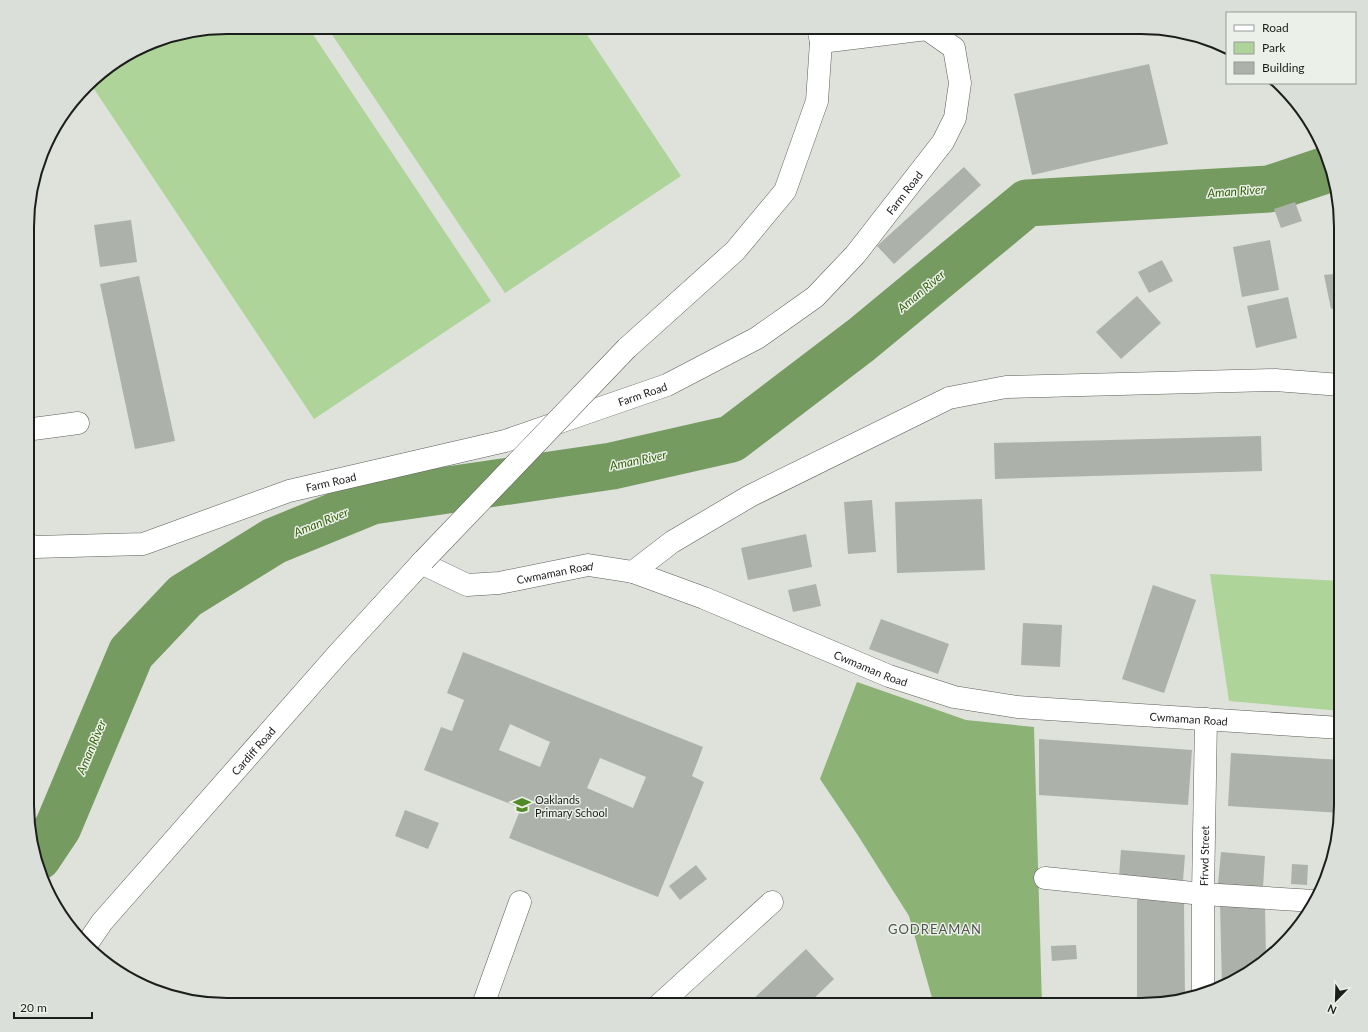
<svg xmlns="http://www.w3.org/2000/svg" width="1368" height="1032" font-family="Lato,sans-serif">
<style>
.green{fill:#aed499}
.forest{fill:#8cb276}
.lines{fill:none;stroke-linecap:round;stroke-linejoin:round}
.river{stroke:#769b61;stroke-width:47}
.building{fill:#acb1aa;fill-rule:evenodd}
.minor-casing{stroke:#5b5f59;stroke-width:23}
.major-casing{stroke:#5b5f59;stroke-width:23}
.minor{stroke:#fff;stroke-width:22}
.major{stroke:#fff;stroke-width:22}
.major-bridge-casing{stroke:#5b5f59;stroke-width:23;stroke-linecap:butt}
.major-bridge{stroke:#fff;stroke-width:22}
.labels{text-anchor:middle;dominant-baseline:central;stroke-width:3;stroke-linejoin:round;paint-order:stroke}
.street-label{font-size:11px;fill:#1c1e1b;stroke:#ebf0e9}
.poi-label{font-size:11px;fill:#1c1e1b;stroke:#ebf0e9;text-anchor:start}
.water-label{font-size:12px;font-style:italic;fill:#35630c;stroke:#ebf0e9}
.quarter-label{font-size:13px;letter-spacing:1px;fill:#50544e;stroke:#ebf0e9}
.rim{fill:none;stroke:#1c1e1b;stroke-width:2}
</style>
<rect width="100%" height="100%" fill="#dee2db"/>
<!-- green -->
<path class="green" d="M227,27h81l183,274 -177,118 -224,-336 5,-7 67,-38z
M327,27h255l99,149 -176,117z
M1210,574l131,7v130l-112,-10z"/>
<!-- forest -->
<path class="forest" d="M857,682l109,38 68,7 8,278h-108l-25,-89 -52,-82 -37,-55z"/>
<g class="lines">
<!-- river -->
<path class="river" d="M38,857l20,-30 73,-174 54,-57 89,-55 98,-40 240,-35 119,-27 130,-99 166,-137 242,-14 63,-21"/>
</g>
<!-- building -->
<path class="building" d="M1149,64l19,80 -136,31 -18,-81z
M964,167l17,18 -87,79 -17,-18z
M1295,202l7,19 -21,7 -7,-19z
M131,220l6,42 -37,5 -6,-42z
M1270,240l9,50 -37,7 -9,-50z
M1162,260l11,21 -24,12 -11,-21z
M1334,274l7,33 -10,2 -7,-34z
M139,276l36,165 -40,8 -35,-165z
M1137,296l24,27 -40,36 -25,-27z
M1288,297l9,41 -41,10 -9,-42z
M1261,436l1,35 -267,8 -1,-36z
M982,499l3,71 -88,3 -2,-71z
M872,500l4,52 -28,2 -4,-52z
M806,534l6,33 -64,13 -7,-32z
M816,584l5,22 -28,6 -5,-22z
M1153,585l43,15 -32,93 -42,-14z
M881,619l68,25 -11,30 -69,-25z
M1023,623l39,2 -2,42 -39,-2z
M463,652l240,95 -11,29 12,6 -46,115 -149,-59 12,-30 -97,-38 17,-43 11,4 12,-31 -17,-7zM510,724l40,18 -10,25 -41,-17zM600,758l46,19 -13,31 -46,-20z
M1039,739l153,11 -4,55 -149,-10z
M1231,753l110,7v53l-113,-7z
M405,810l34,13 -11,26 -33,-13z
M1121,850l64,5 -2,26 -64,-5z
M1221,852l44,4 -2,31 -45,-3z
M1292,864l16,1 -1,20 -16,-1z
M696,865l11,14 -27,21 -11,-14z
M1137,898l47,3 1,99 -5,1 -43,4z
M1220,902l45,3 1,52 -37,27 -7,3z
M1076,945l1,14 -25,2 -1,-15z
M806,949l28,30 -27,26h-60z"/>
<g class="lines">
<!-- minor casing -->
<g class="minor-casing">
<g id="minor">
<path d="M28,428l5,1 45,-6"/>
<path id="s1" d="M28,544l7,3 108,-3 146,-53 216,-50 162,-56 90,-47 58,-41 40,-42 88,-113 12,-24 5,-35 -6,-35 -27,-19 -106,13"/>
<path id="s2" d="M421,563l46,22 32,-2 89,-18 45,7 71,26 185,78 65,21 63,10 324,21"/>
<path d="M633,572l39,-30 78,-46 199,-98 57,-11 269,-7 66,5"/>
<path d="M1045,878l158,16 111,7"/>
<path id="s3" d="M1203,994v-100l3,-175"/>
<path d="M483,1005l37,-103"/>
<path d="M659,1005l113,-103"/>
</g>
</g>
<!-- major casing -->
<g class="major-casing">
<g id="major">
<path d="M627,348l108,-97 50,-60 32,-90 4,-59 -3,-15"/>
<path id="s4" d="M87,944l15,-22 235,-267 87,-95"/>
</g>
</g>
<!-- minor -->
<use href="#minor" class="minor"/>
<!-- major -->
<use href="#major" class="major"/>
<!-- major-bridge casing -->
<g class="major-bridge-casing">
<path id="major-bridge" d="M424,560l203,-212"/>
</g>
<!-- major-bridge -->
<use href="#major-bridge" class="major-bridge"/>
</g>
<!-- icons -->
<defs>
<g id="school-bare" transform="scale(1.38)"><path d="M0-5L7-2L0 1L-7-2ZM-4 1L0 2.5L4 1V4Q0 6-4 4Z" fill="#518a26" stroke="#ebf0e9" stroke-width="2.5" paint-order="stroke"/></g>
</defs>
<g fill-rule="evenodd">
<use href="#school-bare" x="522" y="805"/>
</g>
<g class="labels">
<!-- street labels -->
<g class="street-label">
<text stroke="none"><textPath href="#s1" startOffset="974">Farm Road</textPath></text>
<text stroke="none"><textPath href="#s1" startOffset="638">Farm Road</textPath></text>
<text stroke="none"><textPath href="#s1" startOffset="314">Farm Road</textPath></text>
<text stroke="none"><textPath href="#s2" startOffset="140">Cwmaman Road</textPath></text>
<text stroke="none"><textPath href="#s2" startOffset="476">Cwmaman Road</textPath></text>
<text stroke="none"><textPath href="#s2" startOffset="800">Cwmaman Road</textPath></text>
<text stroke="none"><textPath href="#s4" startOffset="255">Cardiff Road</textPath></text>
<text stroke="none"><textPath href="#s3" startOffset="138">Ffrwd Street</textPath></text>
</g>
<!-- poi labels -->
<g class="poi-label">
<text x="535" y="799">Oaklands<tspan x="535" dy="13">Primary School</tspan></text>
</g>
<!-- water labels -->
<g class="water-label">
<text transform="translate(1236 191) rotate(-4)">Aman River</text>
<text transform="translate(921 291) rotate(-40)">Aman River</text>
<text transform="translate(638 460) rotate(-12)">Aman River</text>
<text transform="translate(321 522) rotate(-22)">Aman River</text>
<text transform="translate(91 747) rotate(-67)">Aman River</text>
</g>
<!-- quarter labels -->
<g class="quarter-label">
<text x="935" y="929">GODREAMAN</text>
</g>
</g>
<!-- crop -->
<path d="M0 0H1368V1032H0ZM227 34H1141A193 193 0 0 1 1334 227V805A193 193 0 0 1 1141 998H227A193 193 0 0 1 34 805V227A193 193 0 0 1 227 34Z" fill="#dadfd9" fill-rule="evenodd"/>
<path class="rim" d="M227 34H1141A193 193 0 0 1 1334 227V805A193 193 0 0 1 1141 998H227A193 193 0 0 1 34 805V227A193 193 0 0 1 227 34Z"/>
<!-- legend -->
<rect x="1226" y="12" width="130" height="72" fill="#ebf0e9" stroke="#989c97"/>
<rect x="1234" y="25" width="20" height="6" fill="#ffffff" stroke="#989c97"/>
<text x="1262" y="32" font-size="12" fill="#1c1e1b">Road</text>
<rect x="1234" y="42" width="20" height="12" fill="#aed499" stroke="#989c97"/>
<text x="1262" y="52" font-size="12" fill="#1c1e1b">Park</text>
<rect x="1234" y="62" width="20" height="12" fill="#acb1aa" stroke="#989c97"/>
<text x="1262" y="72" font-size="12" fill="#1c1e1b">Building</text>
<!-- north arrow -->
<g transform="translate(1336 1000) rotate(203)" stroke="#ebf0e9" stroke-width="3" paint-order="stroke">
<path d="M0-3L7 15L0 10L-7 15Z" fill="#1c1e1b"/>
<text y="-6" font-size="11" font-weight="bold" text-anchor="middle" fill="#1c1e1b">N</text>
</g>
<!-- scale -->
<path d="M14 1012v6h78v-6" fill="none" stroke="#1c1e1b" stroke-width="2"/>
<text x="20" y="1012" font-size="12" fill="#1c1e1b" stroke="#ebf0e9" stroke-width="3" paint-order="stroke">20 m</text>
</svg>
